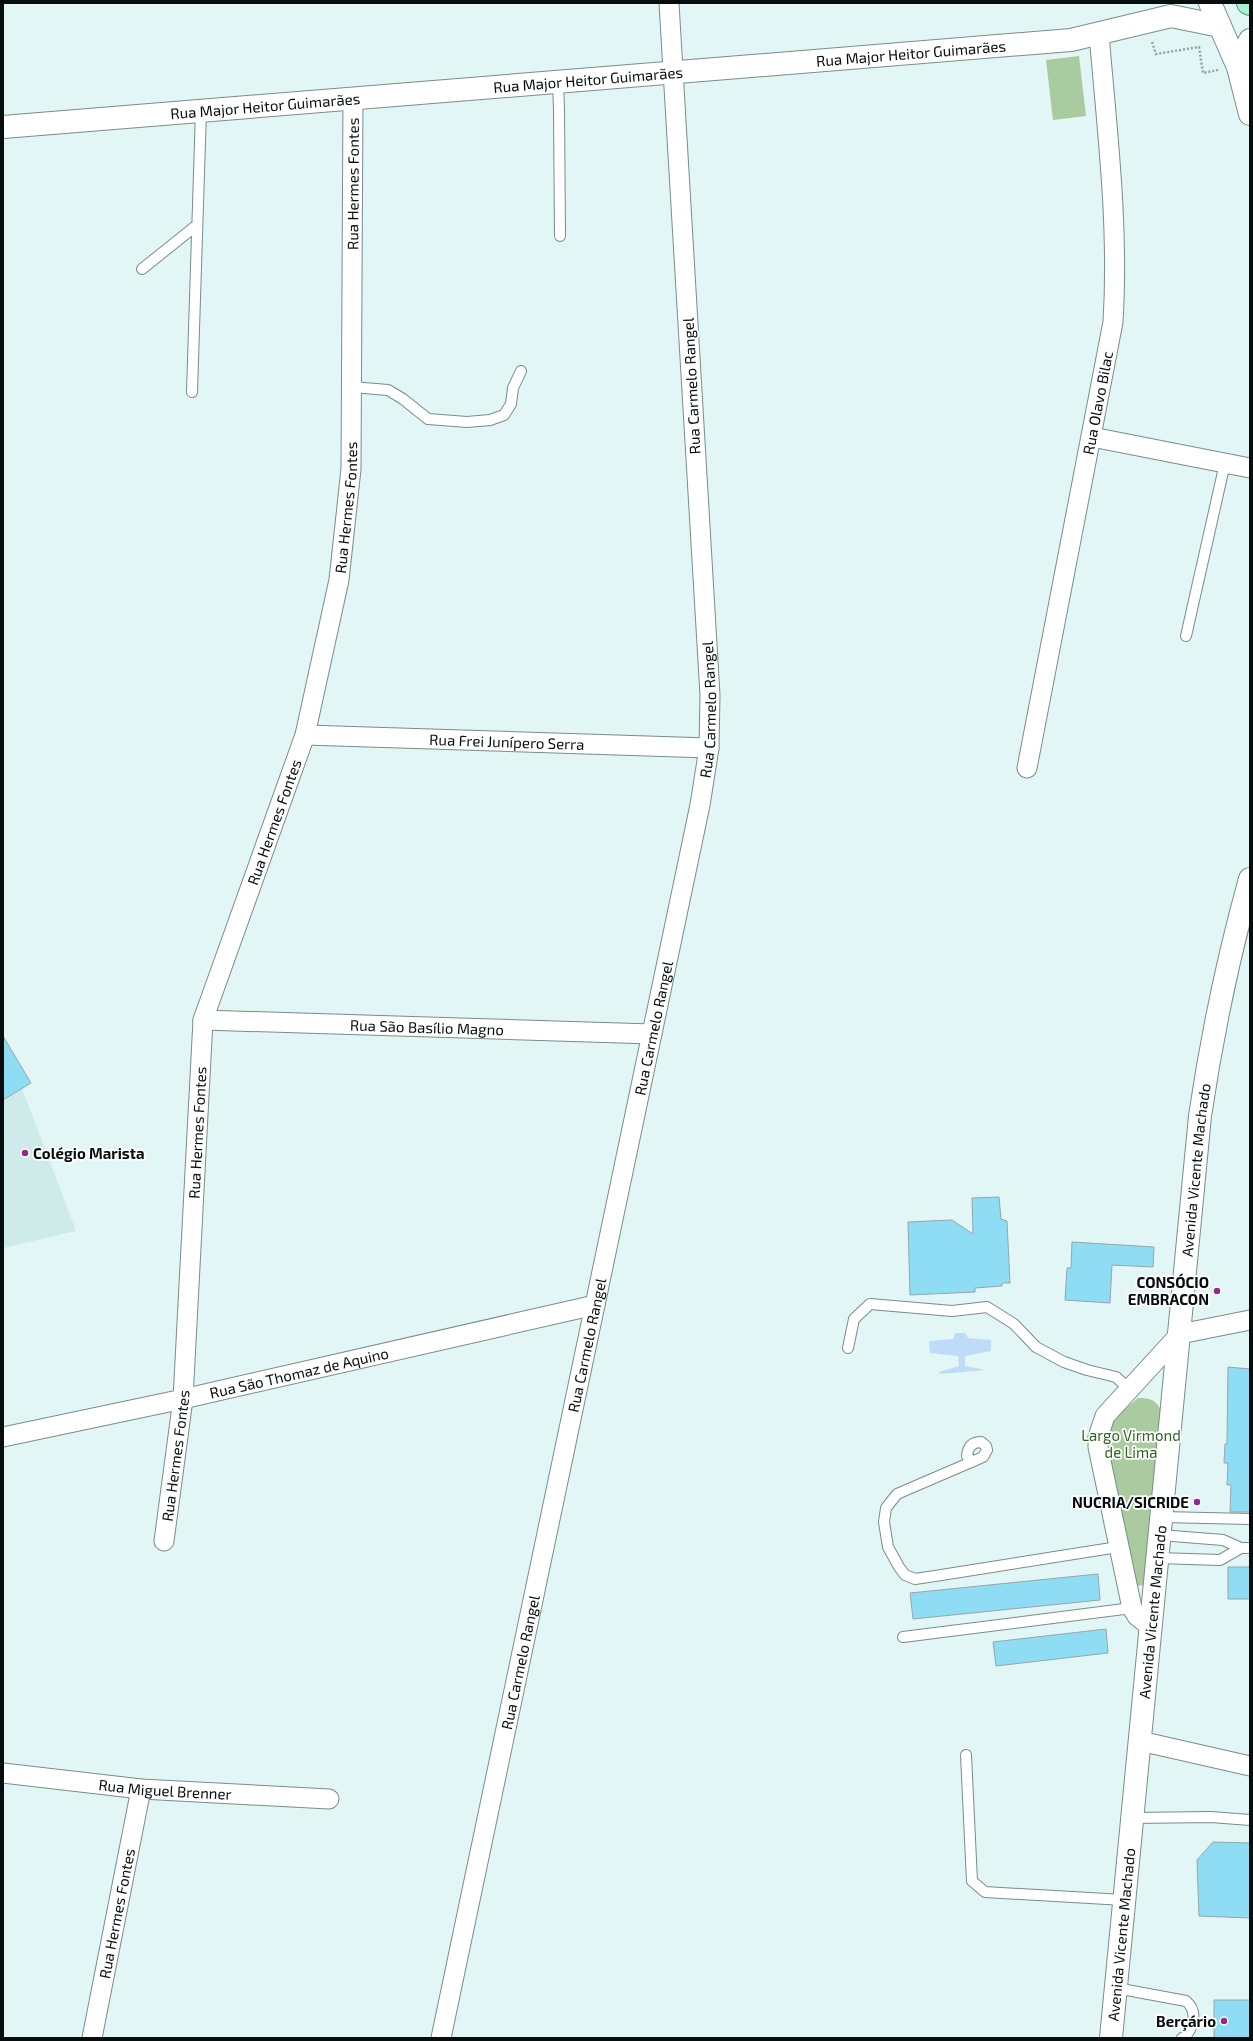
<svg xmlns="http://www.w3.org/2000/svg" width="1253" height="2041" font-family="'Exo 2',sans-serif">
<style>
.built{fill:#ceebea}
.green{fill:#a9cb9f}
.water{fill:#bedbf8}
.building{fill:#8fddf5;stroke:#95a6ac}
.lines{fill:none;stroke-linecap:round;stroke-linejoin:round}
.service-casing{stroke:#7a8c8b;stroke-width:12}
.minor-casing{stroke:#7a8c8b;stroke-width:21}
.tertiary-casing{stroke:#7a8c8b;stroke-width:24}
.primary-casing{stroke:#4a9b7d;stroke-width:24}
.path{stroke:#92a1a1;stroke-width:2.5;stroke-dasharray:2 2;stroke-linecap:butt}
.service{stroke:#fff;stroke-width:10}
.minor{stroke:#fff;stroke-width:19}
.tertiary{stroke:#fff;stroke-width:22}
.primary{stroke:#a8f1d5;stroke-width:22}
.poi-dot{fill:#912a8f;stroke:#fff;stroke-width:1.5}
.labels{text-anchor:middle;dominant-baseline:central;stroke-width:3.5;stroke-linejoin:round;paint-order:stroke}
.street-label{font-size:15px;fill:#070d0d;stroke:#fff}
.poi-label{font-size:15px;font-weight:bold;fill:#070d0d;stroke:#fff;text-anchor:end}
.park-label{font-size:15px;fill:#2f621d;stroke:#fff}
</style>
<rect width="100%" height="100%" fill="#e2f6f5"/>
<!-- built -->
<path class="built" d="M3,1047l14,28 59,156 -73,17z"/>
<!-- green -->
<path class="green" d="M1079,56l7,60 -33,4 -7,-60z
M1138,1398c13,0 18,2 24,14l-18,173 -6,1 -4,-2 -30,-145 10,-21z"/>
<!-- water -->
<path class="water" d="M955,1333h10l3,5 23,2v11l-26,5v10l20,4 -45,4 -1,-2 20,-6 -1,-10 -28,-3 -1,-12 24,-2z"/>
<!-- building -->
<path class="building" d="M3,1036l28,47 -28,17z
M999,1197l2,22 6,2 3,62h-8v3l-27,2v4l-65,3 -2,-73 44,-2 21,14 -1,-36z
M1072,1242l82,5 -1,20 -41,-2 -2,38 -45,-3 2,-32h4z
M1228,1367l22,2v143h-20l1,-27h-4l1,-22h-4l1,-19h2z
M1228,1567h22v32h-22z
M1098,1574l2,26 -187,19 -3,-26z
M1106,1629l2,24 -112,13 -3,-24z
M1213,1842l37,1v75l-51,-2 -2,-56z
M1214,2000h36v38h-36z"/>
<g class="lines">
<!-- service casing -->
<g class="service-casing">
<path id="service" d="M558,82l1,28 1,126
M142,269l55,-44
M352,387l36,3 15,9 25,20 39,3 23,-2 14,-5 7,-11 2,-16 8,-17
M192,392l9,-281
M1186,636l39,-173
M848,1348l6,-29 16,-15 82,7 35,-4 27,17 22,23 28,15 23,8 29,7 13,12
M972,1462l-5,-6c1,-9 5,-14 14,-14l5,4 1,4 -4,7 -86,37 -11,14 -2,14 4,25 11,20 6,8 10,4 20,-3 183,-29
M1162,1517l88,2
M1160,1535l63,5 18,8h9
M1158,1558l62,2 21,-12
M903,1637l229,-29
M966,1755l6,126 13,11 139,8
M1132,1818l79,-1 39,3
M1116,1988l70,13c12,10 8,25 -1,36l-3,1"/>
</g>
<!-- minor casing -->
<g class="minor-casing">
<g id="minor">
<path d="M1092,437l158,31"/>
<path id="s1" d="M305,735l404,13"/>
<path id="s2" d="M1027,768l86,-446c6,-97 -6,-192 -14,-288"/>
<path id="s3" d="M203,1020l449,14"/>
<path id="s4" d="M3,1437l180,-38 412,-94"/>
<path id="s5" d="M164,1541l19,-142 20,-379 102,-285 34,-155 12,-111 2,-371"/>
<path d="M1151,1627l-14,-11 -5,-8 -34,-161v-10l7,-21 75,-82 70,-14"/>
<path d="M1140,1741l110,25"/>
<path id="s6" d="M3,1773l138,16 188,10"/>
<path id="s7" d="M92,2038l49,-249"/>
<path id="s8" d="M441,2038l259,-1233 9,-57 1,-53 -41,-692"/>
</g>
</g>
<!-- tertiary casing -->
<g class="tertiary-casing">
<g id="tertiary">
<path d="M1210,3l28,64 12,47"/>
<path d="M1238,67l12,-27"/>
<path id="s9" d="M3,127l1068,-87 100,-24 49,10"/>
<path id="s10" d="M1111,2038l89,-922c12,-81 28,-158 50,-237"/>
</g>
</g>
<!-- primary casing -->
<g class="primary-casing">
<path id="primary" d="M1248,3l2,1"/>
</g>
<!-- path -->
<path class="path" d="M1152,42l4,12 43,-7 4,26 15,-3"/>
<!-- service -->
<use href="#service" class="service"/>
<!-- minor -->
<use href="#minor" class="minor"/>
<!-- tertiary -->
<use href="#tertiary" class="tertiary"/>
<!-- primary -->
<use href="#primary" class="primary"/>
</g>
<!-- markers -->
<g class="poi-dot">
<circle cx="25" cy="1153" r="4"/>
<circle cx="1217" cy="1291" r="4"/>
<circle cx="1197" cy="1502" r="4"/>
<circle cx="1224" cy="2021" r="4"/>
</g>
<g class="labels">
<!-- street labels -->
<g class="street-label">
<text stroke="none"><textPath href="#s9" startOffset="911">Rua Major Heitor Guimarães</textPath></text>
<text stroke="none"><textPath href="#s9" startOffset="587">Rua Major Heitor Guimarães</textPath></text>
<text stroke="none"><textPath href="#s9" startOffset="263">Rua Major Heitor Guimarães</textPath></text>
<text stroke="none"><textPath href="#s5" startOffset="1381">Rua Hermes Fontes</textPath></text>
<text transform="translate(691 386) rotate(-93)">Rua Carmelo Rangel</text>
<text stroke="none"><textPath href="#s2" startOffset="372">Rua Olavo Bilac</textPath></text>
<text stroke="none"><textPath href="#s5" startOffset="1057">Rua Hermes Fontes</textPath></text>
<text stroke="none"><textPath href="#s8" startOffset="1356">Rua Carmelo Rangel</textPath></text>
<text stroke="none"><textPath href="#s1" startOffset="202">Rua Frei Junípero Serra</textPath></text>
<text stroke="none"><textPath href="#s5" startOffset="733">Rua Hermes Fontes</textPath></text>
<text stroke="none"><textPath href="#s3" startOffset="224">Rua São Basílio Magno</textPath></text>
<text stroke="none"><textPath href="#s8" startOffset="1032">Rua Carmelo Rangel</textPath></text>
<text stroke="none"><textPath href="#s5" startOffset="410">Rua Hermes Fontes</textPath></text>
<text stroke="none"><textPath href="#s10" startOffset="872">Avenida Vicente Machado</textPath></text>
<text stroke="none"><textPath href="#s8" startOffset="708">Rua Carmelo Rangel</textPath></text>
<text stroke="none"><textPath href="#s4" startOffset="303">Rua São Thomaz de Aquino</textPath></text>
<text stroke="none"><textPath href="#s5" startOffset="86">Rua Hermes Fontes</textPath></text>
<text stroke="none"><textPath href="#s10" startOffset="428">Avenida Vicente Machado</textPath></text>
<text stroke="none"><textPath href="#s8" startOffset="384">Rua Carmelo Rangel</textPath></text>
<text stroke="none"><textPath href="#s6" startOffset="163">Rua Miguel Brenner</textPath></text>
<text stroke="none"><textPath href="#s7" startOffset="127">Rua Hermes Fontes</textPath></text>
<text stroke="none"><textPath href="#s10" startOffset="104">Avenida Vicente Machado</textPath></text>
</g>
<!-- poi labels -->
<g class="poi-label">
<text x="33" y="1153" text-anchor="start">Colégio Marista</text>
<text x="1209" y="1282">CONSÓCIO<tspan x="1209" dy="17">EMBRACON</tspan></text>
<text x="1189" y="1502">NUCRIA/SICRIDE</text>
<text x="1216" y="2021">Berçário</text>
</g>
<!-- park labels -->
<g class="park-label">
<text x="1131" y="1435">Largo Virmond<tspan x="1131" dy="17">de Lima</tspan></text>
</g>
</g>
<!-- border -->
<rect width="1253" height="2041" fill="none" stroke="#070d0d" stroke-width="8"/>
</svg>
